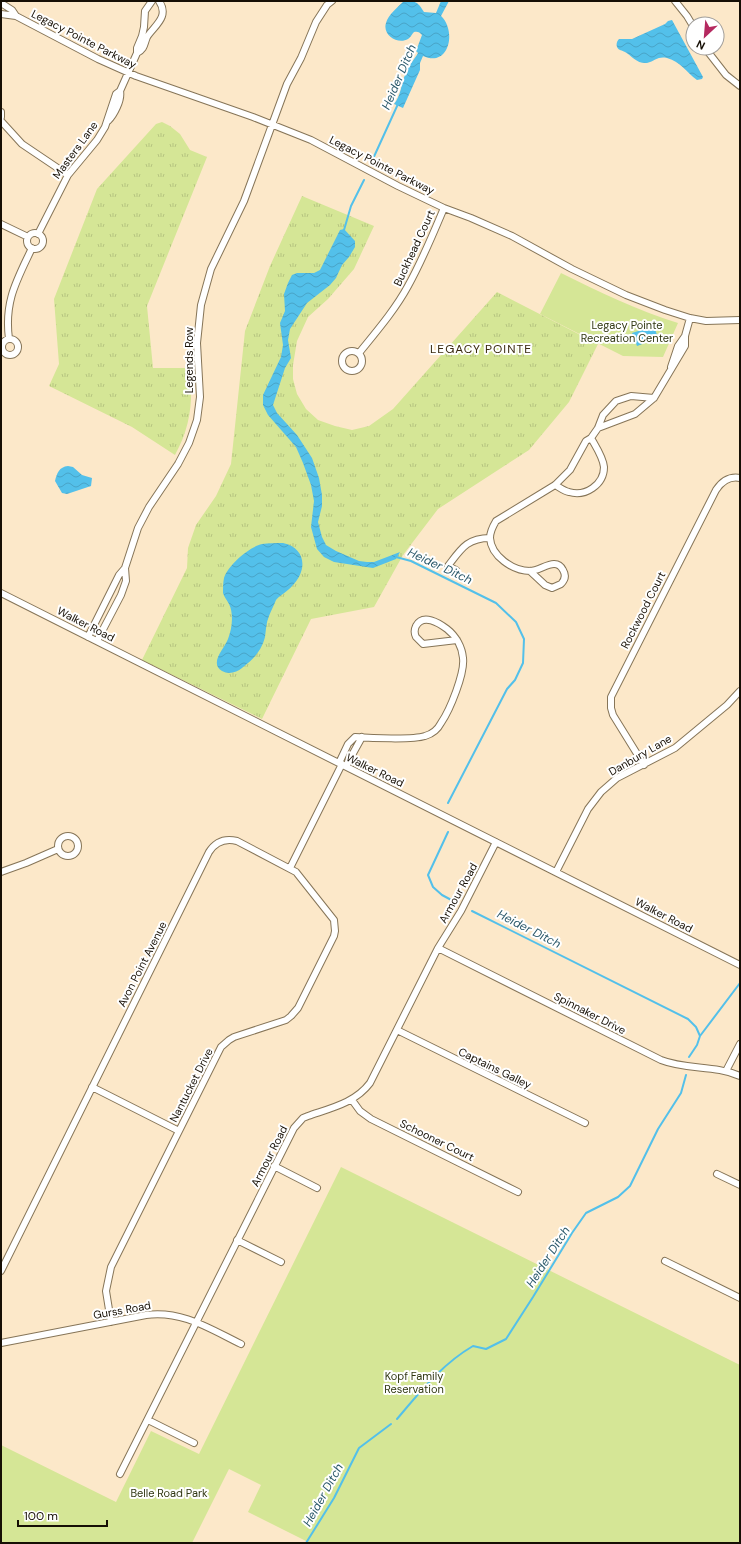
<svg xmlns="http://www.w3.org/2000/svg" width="741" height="1544" font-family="'DM Sans',sans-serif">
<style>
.grass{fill:url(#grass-tufts)}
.park{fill:#d5e696}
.water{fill:url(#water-waves)}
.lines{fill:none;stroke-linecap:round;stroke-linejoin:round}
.stream{stroke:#53c0ea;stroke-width:2}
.minor-casing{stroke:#867558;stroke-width:8}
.minor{stroke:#fff;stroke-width:6}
.labels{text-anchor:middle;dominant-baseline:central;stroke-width:4;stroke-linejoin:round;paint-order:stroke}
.street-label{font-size:11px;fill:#160f05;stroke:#fff}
.park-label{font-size:11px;fill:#313813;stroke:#fff}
.water-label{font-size:12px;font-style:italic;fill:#295769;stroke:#fff}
.neighbourhood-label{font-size:12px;letter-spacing:1px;fill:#38280d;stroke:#fff}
</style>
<defs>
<pattern id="grass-tufts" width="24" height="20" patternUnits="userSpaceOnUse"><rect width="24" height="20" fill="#d5e696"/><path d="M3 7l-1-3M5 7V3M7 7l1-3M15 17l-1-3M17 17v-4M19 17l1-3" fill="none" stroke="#b6c480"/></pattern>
<pattern id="water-waves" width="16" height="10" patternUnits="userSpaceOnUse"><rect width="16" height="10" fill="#53c0ea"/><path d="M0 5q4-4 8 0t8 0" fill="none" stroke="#48a4c7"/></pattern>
</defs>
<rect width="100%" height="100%" fill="#fce8c9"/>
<!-- grass -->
<path class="grass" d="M162,122l8,4 10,8 10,16 17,7 -60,149 6,62h37c3,33 1,58 -15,87l-43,-28 -83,-41 10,-22 -5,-65 43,-110 59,-65z
M302,196l72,30 -20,43 -26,30 -20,18 -11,24 -4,24v14l4,15 9,15 12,11 17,6 17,4 17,-4 24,-17 104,-117 101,52 -29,58 -40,48 -91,59 -35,46 -29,52 -63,12 -49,100 -120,-59 45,-92 1,-20 8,-23 20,-29 15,-32 14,-133 25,-65z"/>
<!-- park -->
<path class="park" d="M561,273c38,19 76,37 117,50l-15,34 -40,-1 -83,-42z
M341,1167l399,198v178h-430l-62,-31 13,-27 -32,-16 -37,74h-191v-98l115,57 35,-71 48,23z"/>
<!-- water -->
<path class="water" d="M404,1c12,0 14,1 20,11l12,1 5,-12h8l-8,15c16,15 8,52 -18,40l-3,7v7l-17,38 -9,-4c7,-8 7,-20 11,-29 2,-8 9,-15 13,-22l-2,-2 6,-16c-2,-3 -5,-4 -8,-3 -2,2 -4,6 -6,7 -10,6 -26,-4 -22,-16 2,-8 12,-16 18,-22z
M672,20l31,57 -1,2 -5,1c-11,-8 -16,-18 -30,-22 -9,-2 -12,3 -20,5 -10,1 -15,-7 -22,-11 -3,-2 -6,-1 -8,-5 -1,-3 0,-6 2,-8h13l33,-15 3,-3z
M344,229l11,12v6l-6,10 -7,8 -6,13 -6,7 -23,18 -17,26 -2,11 3,18 -6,10 -12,37 4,8 20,22 15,23 7,20 3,17v11l-4,16 4,15 4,8 10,6 23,10 8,1h7l26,-10 -4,7 -23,9 -39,-6 -10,-5 -7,-8 -6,-22 3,-26 -3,-16 -8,-22 -7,-16 -28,-32 -5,-10v-10l18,-38 2,-12 -3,-22 5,-12 -1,-17 4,-11 4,-8 5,-2h17l6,-3 20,-40z
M654,326l4,12 -21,8 -5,-13z
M68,466l5,1 9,8 10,3 -1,8 -24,8 -5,-1 -7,-12c2,-8 4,-14 13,-15z
M283,543c23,5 25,27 9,43 -3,4 -14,11 -16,14 -2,5 -5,11 -7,16 -3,7 -3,14 -4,21 -4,15 -12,22 -23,31 -5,4 -13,7 -20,3 -13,-8 2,-22 6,-32 4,-10 6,-25 1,-35 -2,-4 -5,-7 -6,-11 0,-4 0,-11 1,-15 4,-13 25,-31 38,-34 6,-1 14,-1 21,-1z"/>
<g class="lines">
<!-- stream -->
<path class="stream" d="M372,161l26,-57
M344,230l7,-24 13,-26
M396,557l15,4 85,42 20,19 8,17 -1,24 -8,17 -8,9 -59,114
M448,832l-20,43 5,12 9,8 15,8
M472,911l216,108 8,8 4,9 -3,9 -8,12
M700,1036l40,-53
M397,1419c23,-27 45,-55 76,-73l13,3 20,-10 27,-42 39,-64 14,-20 32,-16 12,-11 28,-57 23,-36 5,-18
M306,1543l28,-45 25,-50 32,-24"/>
<!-- minor casing -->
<g class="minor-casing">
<path id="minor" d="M675,1l12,15 6,10
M1,3l11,7 4,6 82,43 38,17 117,41 58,23 87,46 46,22 27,10 41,18 60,33 54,26 39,15 25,8 16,3 34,-1
M1,14l15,2
M705,48l21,27 14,11
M137,53c8,-4 7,-9 10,-16 7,-11 23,-20 12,-36
M1,112v5
M1,121l21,23 46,31
M108,121c6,-6 14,-21 12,-30
M1,224l27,13
M27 241a8 8 0 1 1 16 0a8 8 0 1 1-16 0Z
M38,234l30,-59 29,-35 8,-13 11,-33 4,-3 17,-38v-5l5,-12 2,-9 1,-16 7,-10
M2 347a8 8 0 1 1 16 0a8 8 0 1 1-16 0Z
M9,339c-5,-38 8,-59 23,-91
M342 361a10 10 0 1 1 20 0a10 10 0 1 1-20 0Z
M359,353c17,-21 36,-43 49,-67 14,-25 25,-52 36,-78
M671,367l7,-21 7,-10
M598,428l37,-14 19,-16 31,-52v-10l5,-18
M555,485c4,2 9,6 14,7 16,5 35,-7 35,-25 -1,-10 -8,-20 -13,-29
M456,570l-8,-4c13,-17 19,-28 42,-28
M530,571l15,14 7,3 9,-4c4,-4 5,-9 2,-14 -7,-14 -22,1 -33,1 -17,0 -39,-15 -40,-33 0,-6 3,-12 6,-17l59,-36 15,-15 16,-29 5,-3 7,-10 5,-13 13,-14 15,-5 23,2
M1,593l739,372
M88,637l31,-62 6,-7
M97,641l24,-46 5,-14 -1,-13 13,-40 11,-21 29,-43 11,-21 8,-23 3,-23 -3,-54 4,-38 10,-36 33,-68 43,-117 14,-26 15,-36 11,-17 5,-4
M339,763l9,-19 7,-7c15,1 58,3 70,-1 7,-2 13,-7 16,-13 9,-13 24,-50 22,-65 -1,-11 -7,-22 -16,-29 -8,-6 -24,-16 -31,-3 -2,4 -2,7 0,11l7,7 34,-4
M644,765l-31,-50 -2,-7v-11l105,-207c6,-9 13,-14 24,-12
M346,766l16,-29
M58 846a10 10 0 1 1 20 0a10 10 0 1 1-20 0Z
M290,868l52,-104
M1,872l25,-9 32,-14
M556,872l32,-63 13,-17 16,-14 58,-30 52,-43 13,-14
M438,948l223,112c25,10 54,5 79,16
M397,1030l188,93
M726,1071l14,-27
M92,1087l87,44
M352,1100l8,11 11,8 147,73
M274,1166l43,22
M717,1174l23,11
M237,1240l44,22
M665,1261l75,37
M1,1271l208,-419c7,-11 16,-14 28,-11l59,31 38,48 1,11 -1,5 -36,72 -7,8 -5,4 -52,17 -5,3 -8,7 -110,220 -5,24 5,31
M1,1343l145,-28c36,-5 64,14 95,29
M148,1420l46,23
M120,1474l174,-346 9,-10 5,-2c23,-8 47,-13 62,-33l68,-135 23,-37 35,-69"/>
</g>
<!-- minor -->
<use href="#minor" class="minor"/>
</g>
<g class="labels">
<!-- street labels -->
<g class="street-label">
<text transform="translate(84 39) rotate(27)">Legacy Pointe Parkway</text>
<text transform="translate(75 150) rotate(-54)">Masters Lane</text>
<text transform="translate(382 165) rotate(27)">Legacy Pointe Parkway</text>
<text transform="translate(414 248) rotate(-65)">Buckhead Court</text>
<text transform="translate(189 360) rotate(-90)">Legends Row</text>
<text transform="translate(643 610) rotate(-63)">Rockwood Court</text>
<text transform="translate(86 624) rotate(27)">Walker Road</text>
<text transform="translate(640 755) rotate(-30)">Danbury Lane</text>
<text transform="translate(375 770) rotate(26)">Walker Road</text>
<text transform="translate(458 893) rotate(-61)">Armour Road</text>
<text transform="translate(664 915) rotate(27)">Walker Road</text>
<text transform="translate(142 964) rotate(-63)">Avon Point Avenue</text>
<text transform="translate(590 1013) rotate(27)">Spinnaker Drive</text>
<text transform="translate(495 1068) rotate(26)">Captains Galley</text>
<text transform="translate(191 1085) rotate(-63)">Nantucket Drive</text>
<text transform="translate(437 1140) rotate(26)">Schooner Court</text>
<text transform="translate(269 1156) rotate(-63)">Armour Road</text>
<text transform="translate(122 1310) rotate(-10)">Gurss Road</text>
</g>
<!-- park labels -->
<g class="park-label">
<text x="627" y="325">Legacy Pointe<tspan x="627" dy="13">Recreation Center</tspan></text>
<text x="414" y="1376">Kopf Family<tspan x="414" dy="13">Reservation</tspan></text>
<text x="169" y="1493">Belle Road Park</text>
</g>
<!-- water labels -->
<g class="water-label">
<text transform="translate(399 77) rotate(-67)">Heider Ditch</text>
<text transform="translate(440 566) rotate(25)">Heider Ditch</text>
<text transform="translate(529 929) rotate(27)">Heider Ditch</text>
<text transform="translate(548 1257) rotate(-57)">Heider Ditch</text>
<text transform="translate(323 1495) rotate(-61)">Heider Ditch</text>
</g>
<!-- neighbourhood labels -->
<g class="neighbourhood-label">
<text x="481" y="349">LEGACY POINTE</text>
</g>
</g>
<!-- border -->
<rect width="741" height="1544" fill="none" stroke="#160f05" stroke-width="4"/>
<!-- north arrow -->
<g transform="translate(705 36) rotate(206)"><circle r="19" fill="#ffffff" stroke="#a29f9b"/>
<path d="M0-3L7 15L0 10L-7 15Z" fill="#b52960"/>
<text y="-6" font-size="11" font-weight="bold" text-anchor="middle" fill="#160f05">N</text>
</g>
<!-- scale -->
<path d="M18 1520v6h89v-6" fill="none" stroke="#160f05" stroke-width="2"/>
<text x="24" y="1520" font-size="12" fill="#160f05" stroke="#ffffff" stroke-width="3" paint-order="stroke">100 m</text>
</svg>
